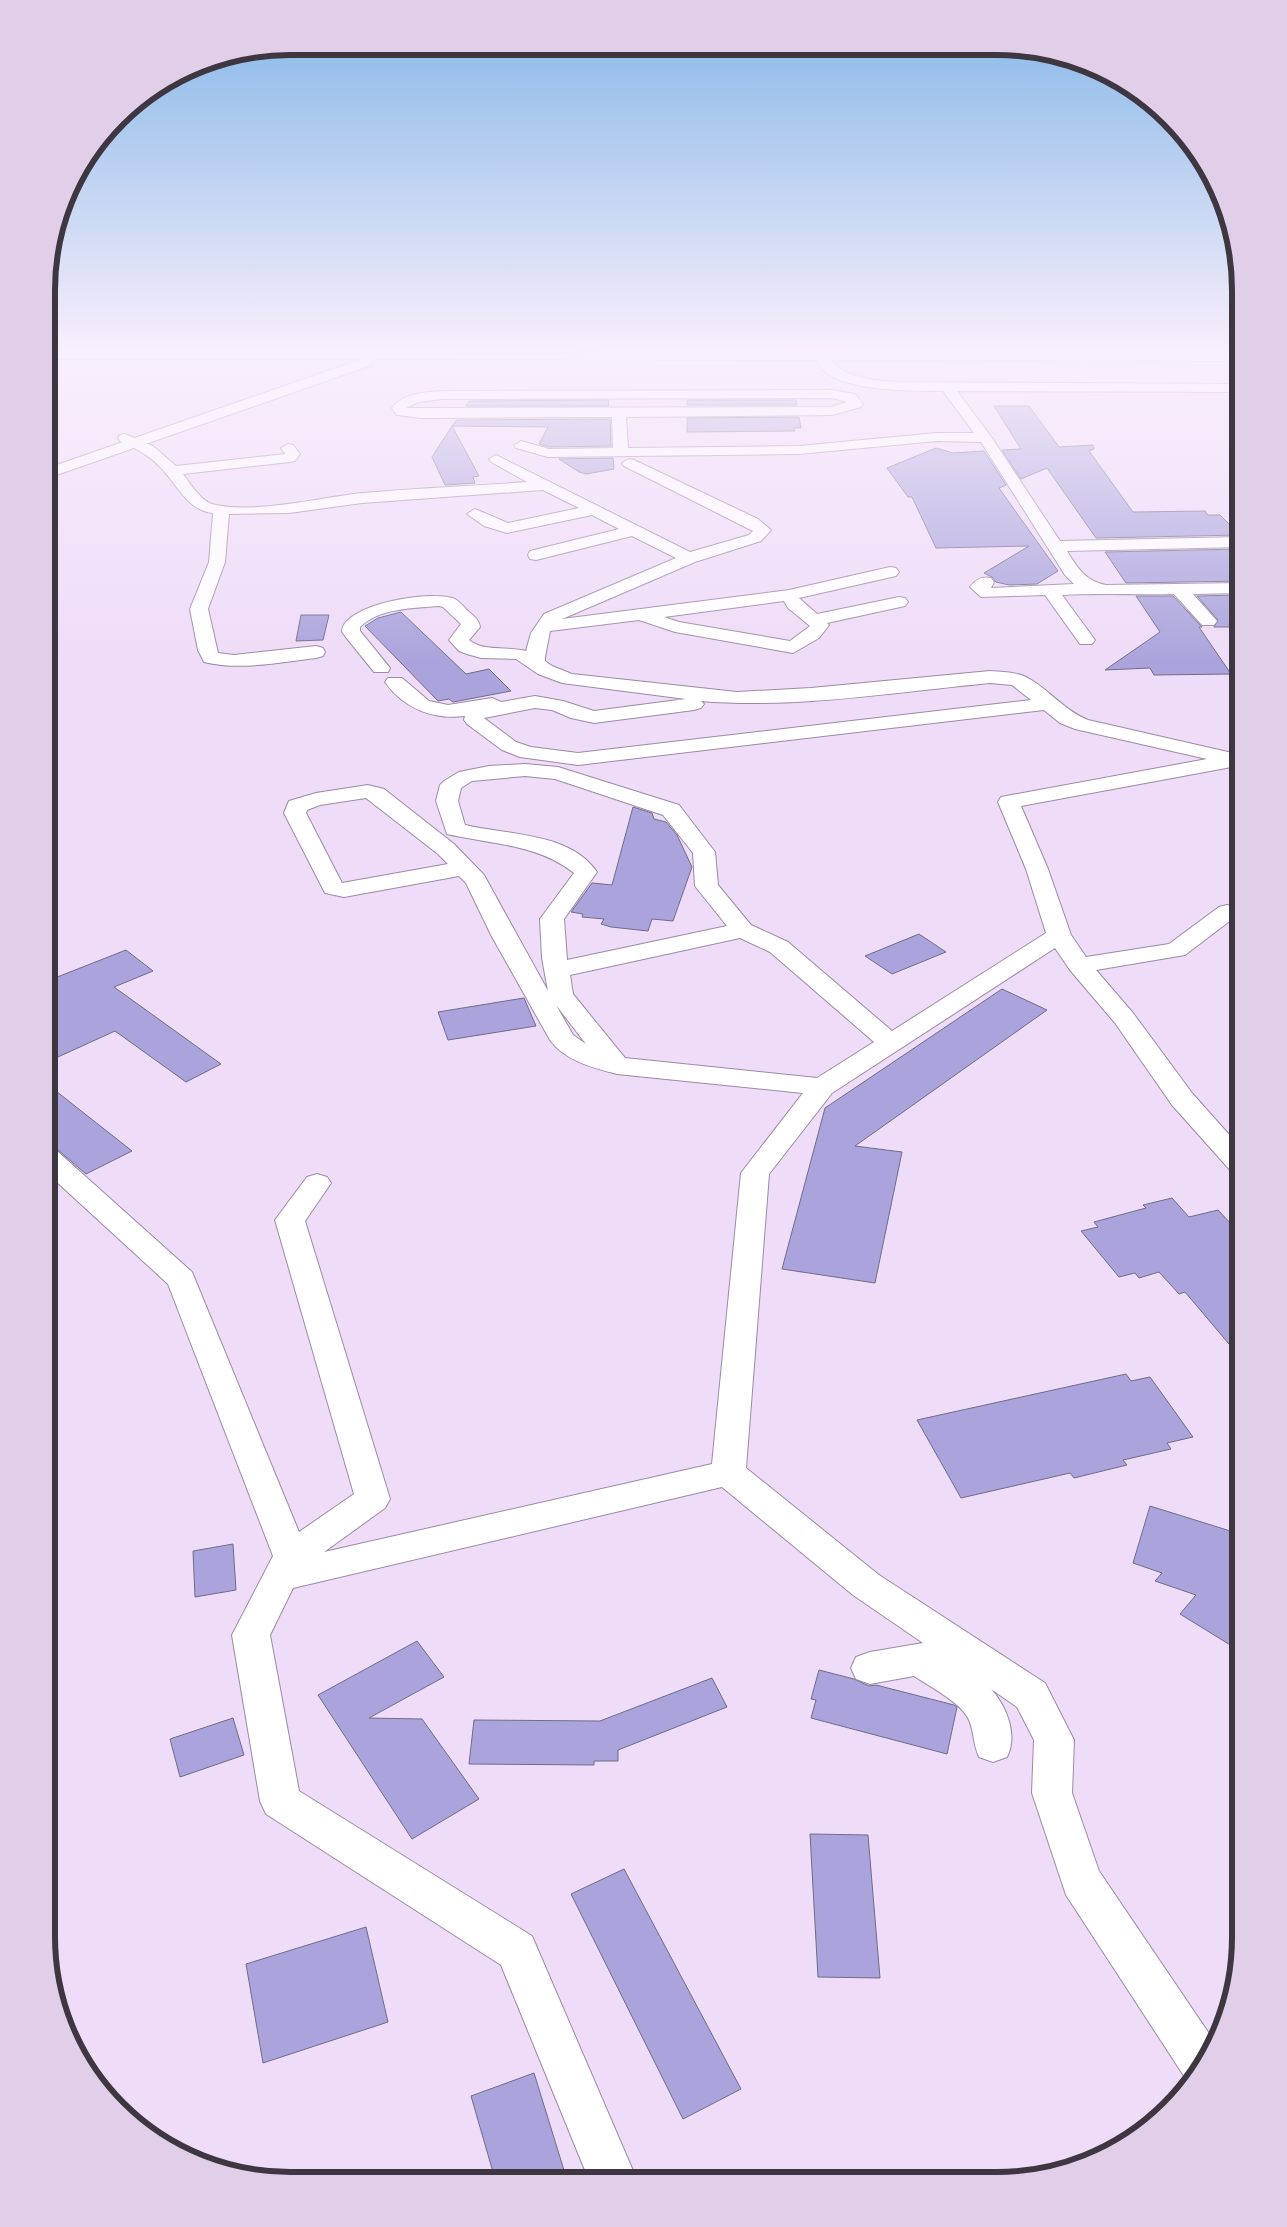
<svg xmlns="http://www.w3.org/2000/svg" width="1287" height="2227" font-family="'Archivo Narrow',sans-serif">
<style>
.building{fill:#aba4dc;stroke:#6f6c88}
.lines{fill:none;stroke-linecap:round;stroke-linejoin:round}
.street-casing{stroke:#9c8aa4;stroke-width:2}
.primary-casing{stroke:#9c8aa4;stroke-width:2}
.street{fill:#fff;fill-rule:evenodd}
.primary{fill:#fff;fill-rule:evenodd}
.rim{fill:none;stroke:#3e3641;stroke-width:6}
</style>
<rect width="100%" height="100%" fill="#efdcf8"/>
<!-- building -->
<path class="building" d="M608,400l1,6h-143l3,-5z
M687,400h109l1,5h-110z
M994,406h35l30,41 34,-2 1,4 -5,2 44,61 72,-1 3,4h12l20,20 -144,3 -49,-70 -26,11 -19,-29 19,-1z
M799,417l2,11h-7l1,3 -108,1v-14z
M610,419l1,27 -62,1 -10,-3 9,-17 -96,-1 5,-6z
M452,426l27,50 -6,1 2,6 -30,2 -13,-28z
M936,448l17,5 31,-2 22,34 -7,3 59,83 -21,13 -28,1 -13,-3 -4,-5 -8,-4 45,-27 -93,2 -24,-51h-4l-21,-29z
M613,458l1,11 -28,5 -7,-2 -20,-13z
M1241,549v32l-115,2 -21,-31z
M1241,595v32h-27l4,-7 -21,-24z
M1136,596h37l29,31h-3l32,47 -77,1 -4,-7 -45,2 55,-38z
M401,612l65,62 23,-5 22,22 -58,11 -4,-3 -11,2 -73,-75 13,-8z
M301,615h28l-6,25 -27,1z
M633,807l19,6 2,6 12,3 11,13 15,32 -19,54 -21,-2 -4,12 -37,-4 -10,-3 3,-5 -22,-2 1,-3 -12,-2 21,-29 20,2z
M919,934l27,18 -54,22 -27,-18z
M126,950l27,21 -39,16 107,77 -35,18 -71,-51 -68,31v-81z
M1002,989l45,21 -192,136 47,6 -27,131 -93,-14 43,-161z
M524,998l12,28 -88,14 -10,-28z
M47,1084l85,67 -46,23 -28,-24 -10,-4z
M1172,1198l17,19 29,-7 14,15 8,-2v134l-55,-65 -6,2 -20,-22 -20,6 -4,-5 -16,4 -38,-46 17,-4 -4,-5 52,-14 -3,-3z
M1126,1374l5,7 19,-4 43,60 -26,6 4,6 -48,11 4,5 -53,13 -4,-5 -109,25 -44,-78z
M1150,1506l90,28v117l-60,-37 16,-19 -41,-14 7,-8 -29,-10z
M233,1544l3,46 -41,7 -2,-46z
M417,1641l27,36 -75,41 53,1 57,80 -67,40 -94,-144z
M819,1670l35,9 15,7 7,-1 78,20 3,2 -10,47 -136,-36 5,-18 -5,-1z
M712,1678l15,29 -109,43v11h-24v4l-125,-1 5,-44 126,1z
M233,1718l11,37 -64,22 -10,-38z
M810,1834l58,1 12,143 -62,-1z
M624,1869l117,220 -58,30 -112,-225z
M366,1927l22,95 -125,41 -17,-99z
M534,2073l33,107 -72,-1 -24,-83z"/>
<g class="lines">
<!-- street casing -->
<g class="street-casing">
<path id="street" d="M820,352l5,1c16,25 44,27 72,29l344,2v8l-284,-1 35,47 68,103 181,-4v10l-174,4c10,16 18,30 39,34l135,-2v10l-48,1 24,27 -3,4h-12l-28,-31c-37,1 -75,-1 -112,1l33,45 -3,4h-12l-35,-49 -64,2 -11,-10c6,-8 12,-11 21,-9l3,4 -3,6 83,-4 -9,-9 -84,-133 -44,-1 -138,13 -251,3 -32,-9 -2,-3 7,-4 28,8 64,-1 -1,-31 -191,1 -24,-3 -5,-7c11,-15 34,-16 51,-17l389,-1 23,4 8,10 -2,3 -29,8 -206,2 2,31 171,-2 138,-13h37l-31,-42c-30,0 -99,1 -121,-22 -3,-4 -6,-9 -8,-13zM832,398l15,4 -16,5 -425,1 12,-6 25,-3z
M125,434l28,12 23,20 109,-12 -4,-6 7,-4 5,1 7,9 -5,7 -5,1 -107,12c7,9 17,26 29,30 39,11 110,-7 151,-11 55,-5 109,-7 164,-11l-36,-20 -2,-3 7,-4 194,97 59,-17 4,-4 -129,-65 -2,-3 7,-4 5,1 124,59 13,11 -10,11 -66,21 -133,57 227,-29 101,-23 6,1 3,4 -3,4 -97,22 18,16 82,-17 6,1 3,4 -3,4 -78,17 2,2 -10,13 -26,15 -118,-21 -36,-12 -89,11 -5,26v4l7,5 20,8 165,18 74,-4 179,-17c12,1 24,1 34,5 23,11 39,34 64,44l153,35v10l-4,1 -216,40 27,63 23,66 15,22 83,-13 50,-37 8,-2 8,2 4,5 -4,5 -50,38 -89,15 37,43 59,80 48,54v26l-10,-3 -58,-65 -57,-82 -45,-53 -15,-22 -223,145 -63,81 -23,294 133,107 166,108 29,57 -2,53 27,78 115,170 -22,41 -6,-3 -120,-184 -34,-102 2,-53 -17,-33 -26,-18c16,18 27,46 16,68l-14,5 -14,-5c-6,-13 -5,-26 -10,-37 -7,-17 -40,-34 -55,-44l-44,8 -14,-5 -5,-11 5,-11 14,-5 53,-9 -70,-48 -131,-108 -429,101 -23,47 29,156 233,145 105,244h-48l-88,-215 -235,-151 -6,-13 -28,-166 41,-79 -105,-272 -121,-111v-25l10,3 135,121 107,260 55,-38 -79,-274 32,-43 10,-3 10,3 4,6 -26,38 85,278 -5,9 -61,44 388,-88 29,-291 62,-80 -186,-19c-23,-6 -52,-13 -67,-34l-59,-105 -25,-52 -7,-7 -115,21 -19,-4 -41,-80 5,-12 27,-8 52,-8 16,4 70,55 30,31 64,116 -6,-33 -2,-39 34,-46c-36,-29 -84,-29 -127,-39l-11,-33 4,-16 4,-4 15,-9 30,-6 36,-2 33,3 121,38 36,47 3,33 33,40 37,17 104,89 154,-98 -20,-64 -28,-67 3,-5 206,-38 -132,-30 -15,-6 -16,-13 -466,55 -58,-8 -18,-7 -35,-26 -3,-4 1,-4c-31,4 -61,-7 -80,-34l3,-4h14l27,23 19,4 44,-7 9,4 34,-6 28,5 31,10 92,-12 -124,-16 -24,-9 -22,-15 -35,-1 -14,-4 -8,-3 -10,-11 12,-16 -18,-17 -4,-1c-25,2 -60,2 -79,21v4l30,37 -2,4h-14l-29,-36 -3,-4c0,-28 92,-43 113,-33 5,3 10,9 14,13 6,5 10,8 11,15l-11,13c14,12 39,6 57,11l5,-18 13,-19 132,-56 -44,-22 -96,24 -6,-1 -2,-4 2,-4 89,-22 -27,-14 -85,18 -23,-7 -17,-12 8,-5 33,14 71,-15 -36,-18 -181,13 -73,10 -60,1 -4,48 -17,47 10,44 16,2 82,-9 7,2 2,4 -2,4 -7,2c-36,4 -75,13 -112,4l-6,-12 -8,-41 19,-47 4,-49c-26,-2 -37,-31 -54,-47 -11,-12 -25,-18 -39,-25l-2,-3 2,-3zM784,601l4,7 22,18 -20,15 -111,-19 -15,-5zM990,683l22,2 19,15 -453,53 -47,-6 -15,-5 -32,-24 51,-10 17,2 19,8 23,5 100,-13 7,-2 3,-4 -3,-3c93,8 196,-9 289,-18zM525,776l30,3 108,36 30,38 2,33 32,40 -160,34 -3,-41 33,-47c-27,-40 -90,-37 -132,-47l-7,-24 3,-13 11,-7zM366,798l72,56 10,10 -106,19 -36,-70 1,-3 13,-5zM740,938l30,14 104,90 -57,36 -192,-20 -52,-64 -3,-19zM556,1005l30,39 -13,-9z"/>
</g>
<!-- primary casing -->
<g class="primary-casing">
<path id="primary" d="M48,351l1193,2v8l-869,-2 1,3 -1,3 -324,113v-10l314,-109h-314z"/>
</g>
<!-- street -->
<use href="#street" class="street"/>
<!-- primary -->
<use href="#primary" class="primary"/>
</g>
<!-- sky -->
<linearGradient id="sky" x2="0" y2="1"><stop stop-color="#83b6e7"/><stop offset="0.53" stop-color="#f8effc"/><stop offset="1" stop-color="#f8effc" stop-opacity="0"/></linearGradient>
<rect width="1287" height="661" fill="url(#sky)"/>
<!-- crop -->
<path d="M0 0H1287V2227H0ZM290 55H997A235 235 0 0 1 1232 290V1937A235 235 0 0 1 997 2172H290A235 235 0 0 1 55 1937V290A235 235 0 0 1 290 55Z" fill="#e1cfe9" fill-rule="evenodd"/>
<path class="rim" d="M290 55H997A235 235 0 0 1 1232 290V1937A235 235 0 0 1 997 2172H290A235 235 0 0 1 55 1937V290A235 235 0 0 1 290 55Z"/>
</svg>
